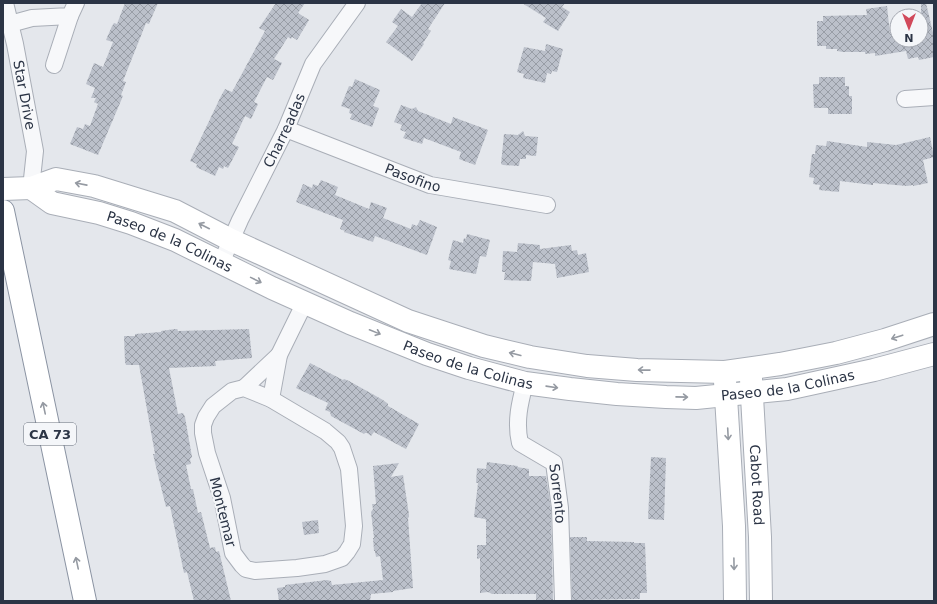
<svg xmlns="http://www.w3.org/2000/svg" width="937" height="604" font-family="'DejaVu Sans',sans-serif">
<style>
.building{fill:url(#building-cross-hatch)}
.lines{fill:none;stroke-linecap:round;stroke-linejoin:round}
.street-casing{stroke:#a9aeb7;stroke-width:18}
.secondary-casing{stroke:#a9aeb7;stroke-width:24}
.highway-casing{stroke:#8b94a3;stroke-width:24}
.street{stroke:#f7f8fa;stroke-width:16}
.secondary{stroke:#fff;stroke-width:22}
.highway{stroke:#fff;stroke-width:22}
.oneway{stroke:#959aa2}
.labels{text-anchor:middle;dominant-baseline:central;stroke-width:4;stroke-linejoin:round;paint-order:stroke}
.shield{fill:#f4f6f9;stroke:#676e7b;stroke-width:1}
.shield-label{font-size:13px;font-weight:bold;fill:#2b3445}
.street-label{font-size:14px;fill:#2b3445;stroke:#f4f6f9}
</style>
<defs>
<pattern id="building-cross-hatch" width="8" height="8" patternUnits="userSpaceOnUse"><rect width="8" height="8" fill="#bbc0ca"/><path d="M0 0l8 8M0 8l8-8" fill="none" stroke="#989da6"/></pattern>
</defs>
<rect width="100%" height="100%" fill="#e4e7ec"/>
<!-- building -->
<path class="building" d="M125,3h33l-7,16 -2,5 -3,-1 -23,58 3,1 -5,13 2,1 -25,59 -28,-11 7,-17 6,2 2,-5 5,2 8,-22 -4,-2 2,-4h-5l4,-10 -9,-4 8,-21 9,4 10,-25 -7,-2 6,-14 2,-3 3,1z
M276,3h29l-7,10 11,7 -12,20 -5,-3 -1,2 -3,-2 -14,22 8,4 -9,17 -6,-3 -13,25 4,2 -7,15 -6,-3 -13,28 7,3 -11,21 -4,-2 -1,3 -4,-2 -4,9 -19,-9 1,-3 -7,-3 31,-65 4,-7 7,3 33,-61 -6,-3z
M422,3h23l-17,26 3,2 -8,12 1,1 -12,17 -26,-19 12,-16 -6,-4 9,-13 11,8z
M522,3h43l-3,4 8,5 -12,19 -15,-9 3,-4z
M921,3h5l8,34v20l-15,3 -1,-3 -10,2 -2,-8 -31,5v-3l-10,1v-2h-22l-6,-1v-2h-11v-3h-9v-25h6v-5l44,-1 -1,-6 21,-3 3,28 5,-1 1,7h25z
M546,44l17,5 -6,23 -5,-1 -1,3 -4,-1 -2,10 -22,-5 1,-4 -7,-2 7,-25 21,4z
M819,77h26v9h4v10h3v18h-24v-6h-14l-1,-24h6z
M355,79l25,11 -7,16 6,2 -7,19 -22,-8 2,-5 -3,-1 1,-4 -9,-3 8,-20 3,1z
M401,105l11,4 4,-2 2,4 33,13 2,-7 35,13 -13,35 -16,-6 2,-7 -37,-14 -2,6 -19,-6 3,-6 -6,-2 2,-5 -8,-3z
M523,131l2,5 13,1 -2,19 -10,-1v4h-6l-1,7 -16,-1 -2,-1 3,-30 14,1z
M930,137l4,20 -11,3 5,23 -15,3v-1l-6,1 -34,-3v2l-33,-4 -1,11 -20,-2 1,-5 -7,-1 1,-6 -5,-1 3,-23h3l1,-9 10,1 1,-5 40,6v-5l29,3z
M321,180l17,7 -3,8 34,14 2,-7 16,6 -4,10 28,11 1,-5 5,2 3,-6 17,7 -10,28 -52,-19 -2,6 -29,-10 1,-1 -5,-2 3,-9 -47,-18 7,-18 9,4 1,-4 5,2z
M467,234l23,6 -4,17 -6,-1 -4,18 -27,-5 2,-8 -3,-1 5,-20 10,3 1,-5 2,1z
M518,243l22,2v4l31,-4 1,6 5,-1 1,5 8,-2 3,19 -32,6 -2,-14 -22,-2 -2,19 -27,-1 1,-8h-3l1,-21 14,1z
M175,329h2l1,2 71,-2 3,29 -37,3 1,5 -47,2 9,46 5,-1 2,4 7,40 -2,2 1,5 -5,1 5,24h2l5,24 3,-1 9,36 5,-1 1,5 3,-1 12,50h-37l-7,-29 -3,1 -14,-67 -4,1 -9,-36 -4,-17h2l-16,-89h-13l-1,-3 -1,-26h11v-2l26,-2v-1z
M310,363l33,17 1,-1 5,2 34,19 5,4v2l31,18 -13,25 -32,-17 -3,4 -4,-3h-2l-1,1 -33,-18 -1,-4 -5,-2 3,-7 -32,-15z
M651,457l15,1 -2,62 -16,-1z
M487,462l31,4 -1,1 12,2v7h17l5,33 2,92h-17v-7h-44l-4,-2 -8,1v-35l-3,1v-14h9v-25l-1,-1 -11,-2 4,-34h-2l1,-15 9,1z
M399,463l-8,14 12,-2 6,40v2l-1,1 5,70 -20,3v1l-22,2 -1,7h-91l-2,-13 8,-1v-2l42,-5 4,1 1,4 51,-5 -3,-24 -4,1 -1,-6h-1l-1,-13h1l-3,-26 2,-3 -1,-5h4l-3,-38z
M318,520l1,13 -15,2 -2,-13z
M570,537h17v4l47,1v1h11l2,50h-7v6l-68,1z"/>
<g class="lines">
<!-- street casing -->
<g class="street-casing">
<g id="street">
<path id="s1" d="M5,3l10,41 20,107 -4,37"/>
<path d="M10,24l22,-6 38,-2 6,-13"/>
<path d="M54,65l16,-49"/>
<path d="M905,99l29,-2"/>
<path id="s2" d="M286,129l144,56 117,20"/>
<path id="s3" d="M221,263l19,-43 46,-91 27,-65 44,-61"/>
<path id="s4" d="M525,383c-5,19 -10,39 -5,60l34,20 6,45 3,93"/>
<path d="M244,388l27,11 54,32 13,11 4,6 7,21 5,57 -2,18 -5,8 -5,6 -17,6 -28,4 -42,3 -9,-2 -4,-4 -9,-12 -11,-55 -15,-45 -4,-20v-8l3,-8 7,-11 19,-15z"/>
<path d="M244,388l35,-33"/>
<path d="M271,399l8,-44 26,-53"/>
</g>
</g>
<!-- secondary casing -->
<g class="secondary-casing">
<g id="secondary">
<path id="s5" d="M31,188l21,15 47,10 32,10 44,17 97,48 78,35 77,31 42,14 56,15 45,6 47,5 49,3 30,1 91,-9 87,-19 60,-16"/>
<path d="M3,189l28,-1 25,-9 38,7 42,13 39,12 56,29 177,81 76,25 46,11 57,9 50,4 88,2 55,-8 56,-11 49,-13 49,-16"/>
<path id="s6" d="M751,379l9,158 1,64"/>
<path d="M725,381l9,145 1,75"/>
</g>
</g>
<!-- highway casing -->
<g class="highway-casing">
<path id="highway" d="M3,211l82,390"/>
</g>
<!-- street -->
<use href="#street" class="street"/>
<!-- secondary -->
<use href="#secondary" class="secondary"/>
<!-- highway -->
<use href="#highway" class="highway"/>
</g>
<!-- one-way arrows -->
<defs><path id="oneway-shaft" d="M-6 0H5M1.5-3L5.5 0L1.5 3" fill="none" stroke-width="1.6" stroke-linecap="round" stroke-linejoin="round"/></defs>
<g class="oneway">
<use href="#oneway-shaft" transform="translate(81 184) rotate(-169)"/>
<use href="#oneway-shaft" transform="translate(204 226) rotate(-153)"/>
<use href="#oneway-shaft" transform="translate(256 280) rotate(26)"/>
<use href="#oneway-shaft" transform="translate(375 332) rotate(22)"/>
<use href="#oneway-shaft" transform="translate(897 337) rotate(162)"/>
<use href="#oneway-shaft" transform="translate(515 354) rotate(-166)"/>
<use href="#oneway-shaft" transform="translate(644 370) rotate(-179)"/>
<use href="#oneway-shaft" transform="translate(552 387) rotate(8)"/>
<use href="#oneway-shaft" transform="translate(682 397) rotate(1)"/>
<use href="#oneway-shaft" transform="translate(44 408) rotate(-102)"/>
<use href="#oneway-shaft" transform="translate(728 434) rotate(87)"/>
<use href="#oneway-shaft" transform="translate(77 563) rotate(-102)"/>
<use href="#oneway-shaft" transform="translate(734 564) rotate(89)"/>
</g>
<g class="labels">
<!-- shield labels -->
<rect class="shield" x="24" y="423" width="52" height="22" rx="3"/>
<g class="shield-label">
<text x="50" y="434">CA 73</text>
</g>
<!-- street labels -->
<g class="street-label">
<text stroke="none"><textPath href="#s1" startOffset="94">Star Drive</textPath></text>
<text stroke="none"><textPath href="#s3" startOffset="147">Charreadas</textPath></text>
<text stroke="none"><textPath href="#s2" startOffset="136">Pasofino</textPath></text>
<text stroke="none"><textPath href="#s5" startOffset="150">Paseo de la Colinas</textPath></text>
<text stroke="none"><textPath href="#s5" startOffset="474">Paseo de la Colinas</textPath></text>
<text stroke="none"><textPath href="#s5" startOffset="798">Paseo de la Colinas</textPath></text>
<text stroke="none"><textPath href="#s6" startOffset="106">Cabot Road</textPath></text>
<text stroke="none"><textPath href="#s4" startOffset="131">Sorrento</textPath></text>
<text transform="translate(223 512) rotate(76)">Montemar</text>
</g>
</g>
<!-- border -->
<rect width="937" height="604" fill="none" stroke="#2b3445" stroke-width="8"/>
<!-- north arrow -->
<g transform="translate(909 28) rotate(180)"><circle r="19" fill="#f4f6f9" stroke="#a4a8b1"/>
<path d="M0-3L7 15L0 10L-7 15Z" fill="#d1495b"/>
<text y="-6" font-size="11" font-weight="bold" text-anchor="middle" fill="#2b3445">N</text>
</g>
</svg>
